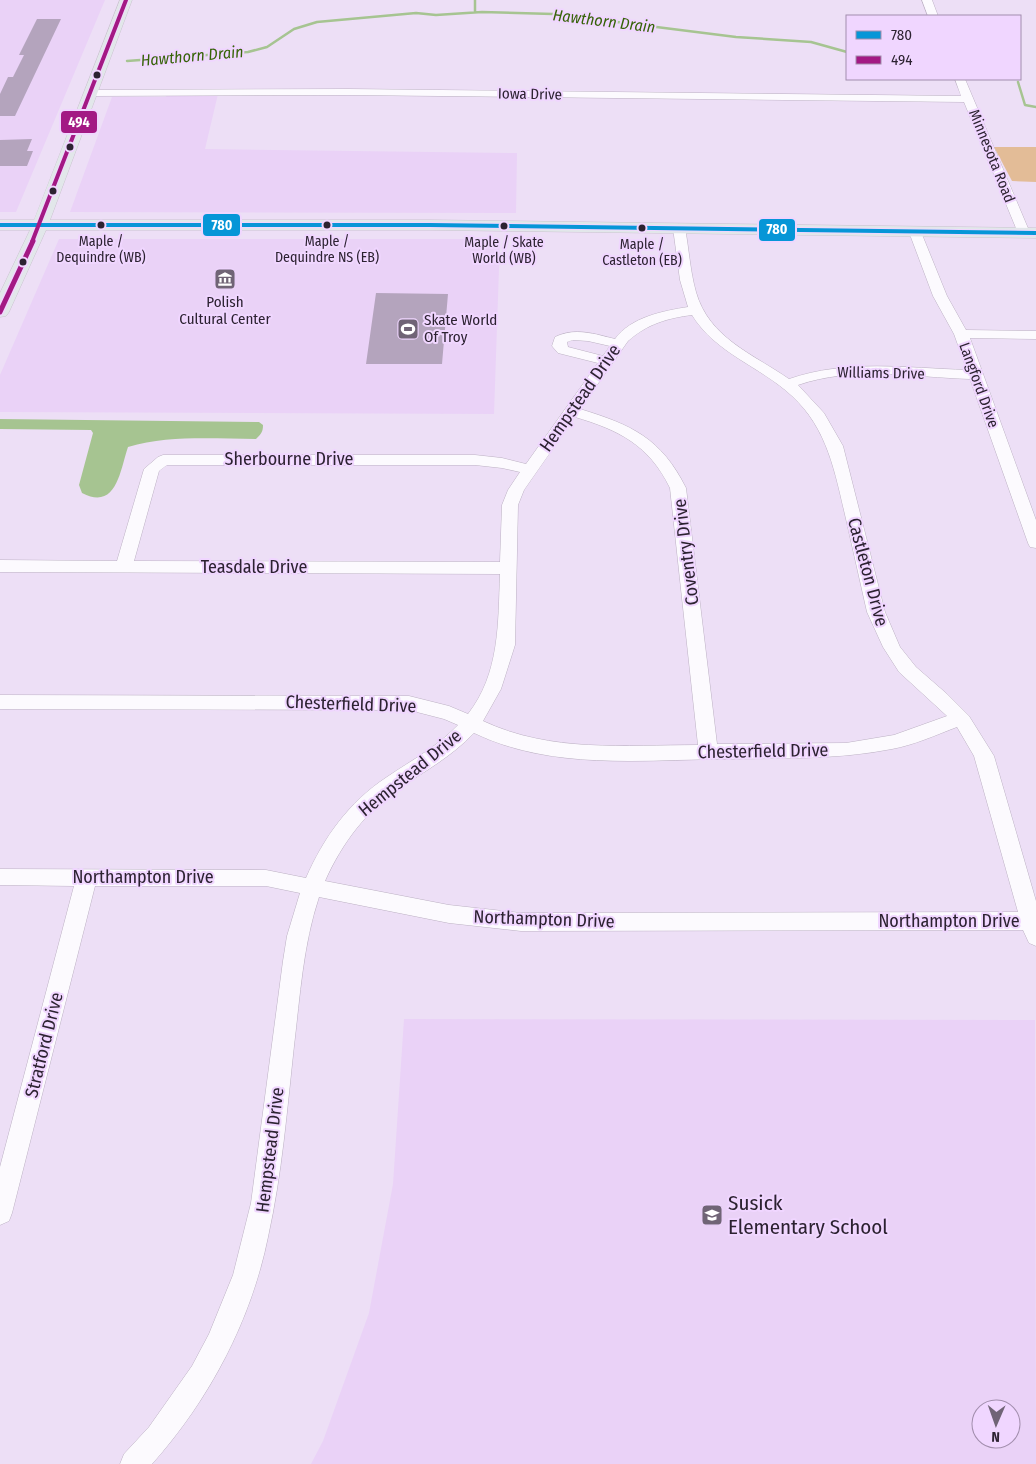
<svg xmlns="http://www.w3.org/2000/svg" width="1036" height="1464" font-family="'Fira Sans Condensed',sans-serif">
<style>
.built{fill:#ead2f7;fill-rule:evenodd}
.forest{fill:#e3bc97}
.water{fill:#a6c491}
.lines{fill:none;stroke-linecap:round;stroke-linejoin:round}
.stream{stroke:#a6c491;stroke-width:2.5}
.building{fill:#b4a4bd}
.minor-casing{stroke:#bcb1c3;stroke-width:1}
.major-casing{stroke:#cac3cf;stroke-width:1}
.minor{fill:#fcfafe;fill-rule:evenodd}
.major{fill:#e2e7ea;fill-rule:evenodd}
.bus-1-casing{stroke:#f0d6ff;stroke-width:6}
.bus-2-far1-casing{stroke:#f0d6ff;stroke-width:6}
.bus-2-casing{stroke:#f0d6ff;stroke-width:8}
.bus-1{stroke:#0696d7;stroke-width:4}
.bus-2-far1{stroke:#a31984;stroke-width:4}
.bus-2{stroke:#a31984;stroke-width:5}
.bus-dot{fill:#2c2231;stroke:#f0d6ff;stroke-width:2}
.labels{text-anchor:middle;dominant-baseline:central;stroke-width:4;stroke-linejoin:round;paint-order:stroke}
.far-bus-label{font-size:14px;fill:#2c2231;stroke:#f0d6ff}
.far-street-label{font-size:15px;fill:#2c2231;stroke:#f0d6ff}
.far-poi-label{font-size:15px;fill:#2c2231;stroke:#f0d6ff}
.far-water-label{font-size:16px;font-style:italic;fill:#366308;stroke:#f0d6ff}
.street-label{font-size:18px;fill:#2c2231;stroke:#f0d6ff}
.near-poi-label{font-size:21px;fill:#2c2231;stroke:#f0d6ff;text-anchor:start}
.line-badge{stroke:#f0d6ff;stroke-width:2}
.badge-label{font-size:14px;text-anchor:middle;font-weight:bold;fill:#fff}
</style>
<rect width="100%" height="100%" fill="#eddff6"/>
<!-- built -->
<path class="built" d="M0,0h105l-89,212h-16z
M167,94h51l-13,55 312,4 -1,60 -446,-1 42,-115h54z
M59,239h441l-6,175 -494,-2v-37z
M404,1019l631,1 1,444h-725l12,-23 46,-128 24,-129zM981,1409h30v30h-30z"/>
<!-- forest -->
<path class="forest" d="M994,147h42v35l-24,-1z"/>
<!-- water -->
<path class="water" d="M0,419l259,3 4,3c0,7 -2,9 -7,14 -43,0 -87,-4 -128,8 -8,23 -11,64 -46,46l-3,-8 14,-52 -2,-3 -91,-1z"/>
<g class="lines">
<!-- stream -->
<path class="stream" d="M475,0v12
M127,61l121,-9 19,-5 27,-18 23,-7 99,-9 20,2 46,-3 71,2 183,23 75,5 36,10
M1018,82l7,23 11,2"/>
</g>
<!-- building -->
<path class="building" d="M37,19h24l-46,97h-15v-22l8,-17h5l11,-22h-5z
M32,139l-5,12h6l-6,15h-27v-26z
M376,293l72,1 -6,70h-76z"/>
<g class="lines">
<!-- minor casing -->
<g class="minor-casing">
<path id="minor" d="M922,0h10l6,16h-10z
M955,79h10l65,154 -1,3h-10l-1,-3 -54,-131 -616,-7 -257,1 -6,-3 6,-3 257,-1 613,7z
M679,224l6,4c4,21 5,43 11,64 13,46 57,62 93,87 58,-20 117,-11 178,-9l-13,-36 -21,-38 -24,-64 6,-4 6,4 26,64 19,34 70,1v8l-66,-1 66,182v28l-6,-1 -2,-4 -58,-164c-58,-2 -117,-13 -172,6l26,28 19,33 42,166 15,35 16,20 31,27 22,22 25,40 42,145v45l-7,-3 -6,-13 -502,1 -72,-8 -130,-26c-16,48 -19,99 -25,149 -7,64 -12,128 -26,191 -17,84 -59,163 -116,227h-32l4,-10 25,-27 43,-61 17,-32 24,-59 18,-72 32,-242 4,-25 13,-43 -34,-7h-171l-83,327 -3,8 -9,4v-58l74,-281 -74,-1v-16l266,1 40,8c18,-41 43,-76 81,-101 25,-17 50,-30 71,-52l-14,-6 -35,-9 -409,-1v-14l409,1 40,10 19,8c32,-41 30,-91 32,-140l-500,-2v-12l117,1 27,-92 14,-12 5,-2h312l27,3 24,6 72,-101 -40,-10 -6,-7 3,-9c20,-10 40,-3 60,2 16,-22 48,-28 73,-32l-8,-27 -7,-52zM692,315c24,39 68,51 100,81 36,33 43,77 54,123 7,31 14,62 21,93l16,35 16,25 48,44 -53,19 -48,8 -129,1 -31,-256c-25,-50 -54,-63 -106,-79l48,-68c19,-17 40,-23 64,-26zM573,340l15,1 22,5 -7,10 -35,-9 -1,-5zM575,417c44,13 74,28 95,71l28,257c-73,0 -147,8 -215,-24l18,-32 14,-44 3,-140 6,-15zM167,465h308l27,3 18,4 -12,18 -6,15 -2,57 -366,-1 25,-90zM957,727l17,29 44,156 -497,1 -72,-8 -124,-24c17,-38 41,-70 76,-94 26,-17 51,-31 73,-54 77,37 166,27 249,26 57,-1 113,1 169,-10 22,-4 44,-14 65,-22z"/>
</g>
<!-- major casing -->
<g class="major-casing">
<path id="major" d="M120,0h12l-82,220h380l606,8v10l-606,-8h-384l-37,82 -3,4 -6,1v-24l30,-63h-30v-10h34z"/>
</g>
<!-- minor -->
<use href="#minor" class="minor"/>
<!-- major -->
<use href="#major" class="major"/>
<!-- bus-1 casing -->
<g class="bus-1-casing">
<path id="bus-1" d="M0,225h430l606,8"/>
</g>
<!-- bus-2-far1 casing -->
<g class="bus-2-far1-casing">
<path id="bus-2-far1" d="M32,242l94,-242"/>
</g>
<!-- bus-2 casing -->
<g class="bus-2-casing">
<path id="bus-2" d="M0,312l33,-71"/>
</g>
<!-- bus-1 -->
<use href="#bus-1" class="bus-1"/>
<!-- bus-2-far1 -->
<use href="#bus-2-far1" class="bus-2-far1"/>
<!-- bus-2 -->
<use href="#bus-2" class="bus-2"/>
</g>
<!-- icons -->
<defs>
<g id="museum-square" transform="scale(1.125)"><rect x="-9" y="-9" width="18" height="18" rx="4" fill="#706476" stroke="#f0d6ff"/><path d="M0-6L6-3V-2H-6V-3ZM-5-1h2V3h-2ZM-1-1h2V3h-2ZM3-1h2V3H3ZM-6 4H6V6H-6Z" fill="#fff"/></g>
<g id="stadium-square" transform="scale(1.125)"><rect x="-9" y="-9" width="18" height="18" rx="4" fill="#706476" stroke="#f0d6ff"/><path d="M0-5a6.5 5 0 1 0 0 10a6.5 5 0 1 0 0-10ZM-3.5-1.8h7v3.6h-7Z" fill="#fff"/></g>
<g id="school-square" transform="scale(1.125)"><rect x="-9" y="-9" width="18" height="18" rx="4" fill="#706476" stroke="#f0d6ff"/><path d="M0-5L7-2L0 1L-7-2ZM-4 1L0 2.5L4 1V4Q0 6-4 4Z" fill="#fff"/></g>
</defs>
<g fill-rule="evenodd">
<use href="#museum-square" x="225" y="279"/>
<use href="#stadium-square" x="408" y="329"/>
<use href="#school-square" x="712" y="1215"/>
</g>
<!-- markers -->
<g class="bus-dot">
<circle cx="97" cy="75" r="4.5"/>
<circle cx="70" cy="147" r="4.5"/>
<circle cx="53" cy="191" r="4.5"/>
<circle cx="101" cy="225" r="4.5"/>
<circle cx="327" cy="225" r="4.5"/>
<circle cx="504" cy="226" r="4.5"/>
<circle cx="642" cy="228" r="4.5"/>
<circle cx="23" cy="262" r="4.5"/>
</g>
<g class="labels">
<!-- far-bus labels -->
<g class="far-bus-label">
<text x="101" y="241">Maple /<tspan x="101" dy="16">Dequindre (WB)</tspan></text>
<text x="327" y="241">Maple /<tspan x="327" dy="16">Dequindre NS (EB)</tspan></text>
<text x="504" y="242">Maple / Skate<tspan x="504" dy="16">World (WB)</tspan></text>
<text x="642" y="244">Maple /<tspan x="642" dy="16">Castleton (EB)</tspan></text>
</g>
<!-- far-street labels -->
<g class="far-street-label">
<text transform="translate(530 94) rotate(1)">Iowa Drive</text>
<text transform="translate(992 156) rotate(68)">Minnesota Road</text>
<text transform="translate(881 373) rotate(1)">Williams Drive</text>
<text transform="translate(979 385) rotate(70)">Langford Drive</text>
</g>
<!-- far-poi labels -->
<g class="far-poi-label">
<text x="225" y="302">Polish<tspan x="225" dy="17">Cultural Center</tspan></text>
<text x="424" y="320" text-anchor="start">Skate World<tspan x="424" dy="17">Of Troy</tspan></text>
</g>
<!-- far-water labels -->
<g class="far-water-label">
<text transform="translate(604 21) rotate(7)">Hawthorn Drain</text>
<text transform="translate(192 56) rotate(-5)">Hawthorn Drain</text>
</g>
<!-- street labels -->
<g class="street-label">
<text transform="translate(580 398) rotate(-55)">Hempstead Drive</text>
<text x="289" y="459">Sherbourne Drive</text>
<text transform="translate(686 552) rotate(-97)">Coventry Drive</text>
<text x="254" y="567">Teasdale Drive</text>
<text transform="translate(868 572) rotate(75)">Castleton Drive</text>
<text transform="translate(351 704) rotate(2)">Chesterfield Drive</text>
<text transform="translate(763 751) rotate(-1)">Chesterfield Drive</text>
<text transform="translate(410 773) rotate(-39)">Hempstead Drive</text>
<text x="143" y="877">Northampton Drive</text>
<text transform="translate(544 919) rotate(2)">Northampton Drive</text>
<text x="949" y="921">Northampton Drive</text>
<text transform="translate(44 1045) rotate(-76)">Stratford Drive</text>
<text transform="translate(270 1150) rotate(-83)">Hempstead Drive</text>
</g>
<!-- near-poi labels -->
<g class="near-poi-label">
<text x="728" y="1203">Susick<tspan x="728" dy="24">Elementary School</tspan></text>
</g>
</g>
<g class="line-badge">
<rect x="60" y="110" width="38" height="24" rx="5" fill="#a31984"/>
<rect x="202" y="213" width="39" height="24" rx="5" fill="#0696d7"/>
<rect x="758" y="218" width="38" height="24" rx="5" fill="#0696d7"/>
</g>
<g class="badge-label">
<text x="79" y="127">494</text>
<text x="222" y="230">780</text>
<text x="777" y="234">780</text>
</g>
<!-- legend -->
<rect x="846" y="15" width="175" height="65" fill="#f0d6ff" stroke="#a28ead"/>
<rect x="856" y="31" width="25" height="8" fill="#0696d7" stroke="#a28ead"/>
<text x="891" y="40" font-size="15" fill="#2c2231">780</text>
<rect x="856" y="56" width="25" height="8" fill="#a31984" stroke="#a28ead"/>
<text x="891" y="65" font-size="15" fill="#2c2231">494</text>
<!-- north arrow -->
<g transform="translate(996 1424) rotate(182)"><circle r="24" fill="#f0d6ff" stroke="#a28ead"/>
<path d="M0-4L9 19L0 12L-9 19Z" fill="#706476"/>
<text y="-8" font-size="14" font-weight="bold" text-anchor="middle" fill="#2c2231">N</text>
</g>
</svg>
